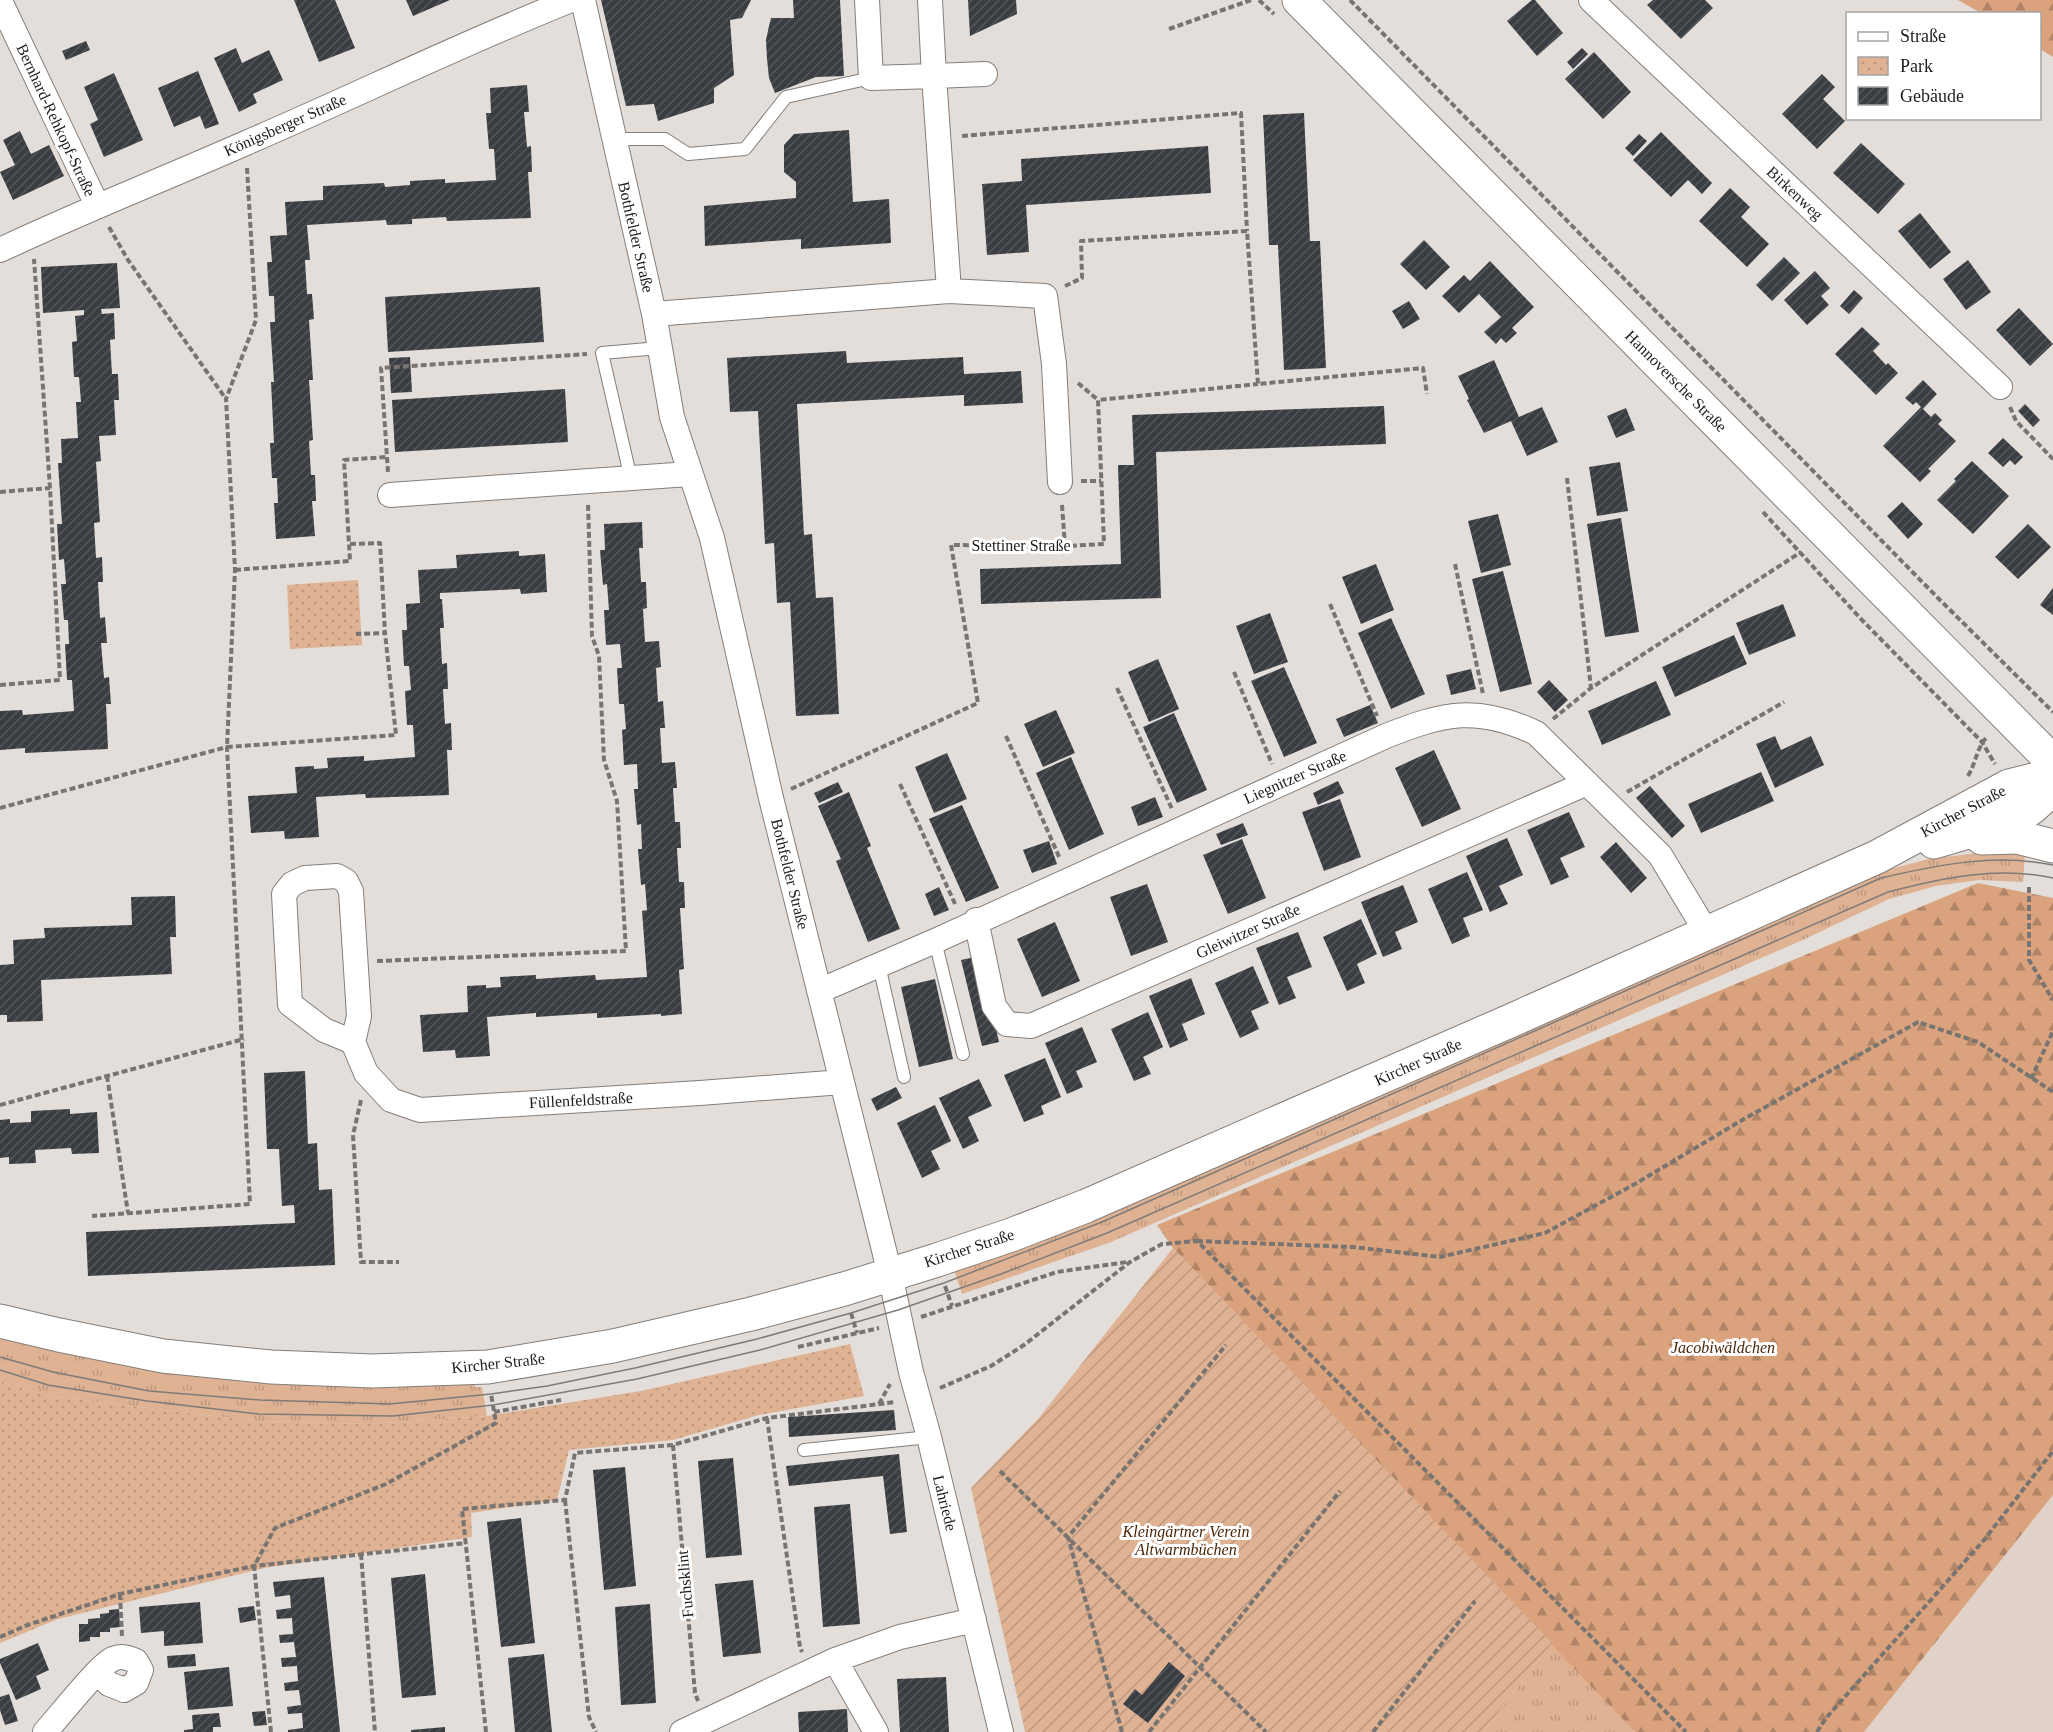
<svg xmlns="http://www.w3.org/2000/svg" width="2053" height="1732" font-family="Georgia,serif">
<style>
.built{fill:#e0d2c9}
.grass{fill:url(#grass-tufts)}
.forest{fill:url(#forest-firs)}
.park{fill:url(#park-dots)}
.garden{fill:url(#garden-furrows)}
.building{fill:url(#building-hatch)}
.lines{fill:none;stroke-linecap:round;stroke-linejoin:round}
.service-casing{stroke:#847e7a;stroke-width:14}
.minor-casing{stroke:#847e7a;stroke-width:26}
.secondary-casing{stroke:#847e7a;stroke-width:35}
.path{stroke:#787471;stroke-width:4;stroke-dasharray:6 3;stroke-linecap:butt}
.service{stroke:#fff;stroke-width:12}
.minor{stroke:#fff;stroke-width:24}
.secondary{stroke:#fff;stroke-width:33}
.tram{stroke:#7f7b78;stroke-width:1.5}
.labels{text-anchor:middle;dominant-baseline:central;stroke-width:6;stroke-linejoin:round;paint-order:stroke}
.street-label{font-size:16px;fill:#1f1c1b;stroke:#fff}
.park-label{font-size:16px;font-style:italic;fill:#4a2608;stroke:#fff}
</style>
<defs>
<pattern id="grass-tufts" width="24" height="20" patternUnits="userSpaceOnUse" patternTransform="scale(1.5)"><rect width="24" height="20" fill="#deb293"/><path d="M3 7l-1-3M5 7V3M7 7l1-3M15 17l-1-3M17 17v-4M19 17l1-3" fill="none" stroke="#be987e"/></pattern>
<pattern id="forest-firs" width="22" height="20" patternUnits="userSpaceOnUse" patternTransform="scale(1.5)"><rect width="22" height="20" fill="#daa37d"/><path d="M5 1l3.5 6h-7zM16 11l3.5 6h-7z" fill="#b08466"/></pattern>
<pattern id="park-dots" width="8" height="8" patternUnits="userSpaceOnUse" patternTransform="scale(1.5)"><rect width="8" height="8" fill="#deb293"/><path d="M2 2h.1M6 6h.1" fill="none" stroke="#be987e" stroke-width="1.8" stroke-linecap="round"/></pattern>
<pattern id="garden-furrows" width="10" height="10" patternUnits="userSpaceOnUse" patternTransform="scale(1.5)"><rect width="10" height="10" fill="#deb293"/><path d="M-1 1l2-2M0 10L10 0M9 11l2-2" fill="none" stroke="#be987e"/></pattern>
<pattern id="building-hatch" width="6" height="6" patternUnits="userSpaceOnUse" patternTransform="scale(1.5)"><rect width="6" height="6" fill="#3a3e42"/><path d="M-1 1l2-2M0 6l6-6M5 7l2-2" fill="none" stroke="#54575a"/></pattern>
</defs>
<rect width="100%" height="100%" fill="#e4deda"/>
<!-- built -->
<path class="built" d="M2053,1495v237h-189z"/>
<!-- grass -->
<path class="grass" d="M1978,853h47l-2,29 -44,-2 -43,6 -47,13 -82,39 -696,304 -149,52 -9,-28 927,-394 48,-13z
M0,1333l474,44 1,10h7l5,29 -116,8 -116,-3 -206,-25 -49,-14z
M1552,1643l83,89h-152z"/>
<!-- forest -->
<path class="forest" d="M1958,0h95v57l-13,-8v-35l-59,-1z
M1978,883l75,15v597l-189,237h-229l-462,-484 -16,-23z"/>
<!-- park -->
<path class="park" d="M358,580l4,65 -72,4 -3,-64z
M850,1344l14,52 -105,19 -86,25 -104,10 -12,50 -86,13 1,24 -208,31 -206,51 -58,24v-261l49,14 206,25 116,3 116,-8 154,-25z"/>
<!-- garden -->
<path class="garden" d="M1173,1248l379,395 -69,89h-458l-54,-244 67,-69z"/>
<!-- building -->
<path class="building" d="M294,0h41l20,48 -36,14z
M406,0h44l-37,16z
M601,0h150l-9,18 -12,2 4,55 -20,13v15l-56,18 -4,-17 -28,2z
M793,0h47l4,76 -28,1 -41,16 -6,-15 -2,-19 -1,-19 3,-14 2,-8h23z
M968,0h48l1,14 -47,22z
M1532,0h3l28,33 -26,23 -30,-35z
M1653,0h52l8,8 -32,31 -34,-34z
M86,41l4,9 -24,10 -4,-9z
M236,48l6,15 27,-13 14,30 -30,14 4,9 -18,9 -25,-54z
M1582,48l6,6 -15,15 -6,-7z
M1594,52l37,40 -28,27 -38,-40z
M198,71l21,53 -14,5 -5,-13 -26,11 -16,-39z
M114,73l29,67 -39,17 -14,-33 8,-4 -14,-33z
M1822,74l13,13 -12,12 22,22 -28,28 -35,-35z
M527,85l2,27h-5l3,35 4,-1 1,26h-4l3,46 -84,3 -1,-4 -34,2v5l-25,1 -1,-5 -79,5 3,35h-5l2,34h5l2,25 -5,1 4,60h-4l4,60 -4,1 2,34h4l1,26h-4l3,35 -39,3 -2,-36h4l-1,-25h-5l-2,-35h4l-3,-61h3l-4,-60h5l-1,-26h-5l-2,-34h5l-2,-26 17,-1 -2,-33 38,-2v-14l61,-3 1,4 25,-2v-4l35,-2v4l51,-3 -2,-31h-5l-3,-36h5l-1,-25z
M1304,113l6,128h10l6,127 -42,2 -6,-125h-9l-6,-130z
M849,130l4,72 36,-3 2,44 -90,6v-10l-96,7 -1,-40 92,-8v-16l-12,-10v-27l10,-11z
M20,131l11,23 18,-9 15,31 -51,24 -13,-28 15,-7 -12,-25z
M1661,132l51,51 -10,11 -14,-14 -17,17 -38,-37z
M1639,134l8,7 -14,15 -8,-8z
M1861,143l44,41 -27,30 -45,-41z
M1208,146l3,47 -185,12 3,47 -42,3 -5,-71 40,-3 -1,-22z
M1730,188l20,19 -9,10 28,27 -22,23 -48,-46z
M1920,213l31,39 -21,17 -32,-38z
M1424,240l26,27 -24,23 -26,-26z
M1784,257l16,16 -28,28 -16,-16z
M1968,260l23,32 -25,18 -23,-31z
M1490,261l44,46 -22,21 5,5 -11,10 -5,-5 -5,6 -12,-12 17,-15 -22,-23 -20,19 -17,-17 22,-21 6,6z
M117,263l3,45 -19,1 1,5 12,-1 1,26 -5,1 2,34h6l1,26h-5l2,35 -17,1 2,25 -5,1 4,60 -6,1 2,35 6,-1 1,25h-5l2,36 5,-1 2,26h-6l3,35 5,-1 2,27h-5l2,45 -83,4v-5l-25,2v-39l22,-1 1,5 51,-4 -2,-31h-5l-2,-36h4l-1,-24h-4l-3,-36h5l-2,-25 -5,1 -2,-36h5l-4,-61h4l-1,-24 17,-1 -2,-36h5l-2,-25h-5l-2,-35 5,-1 -2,-25 9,-1v-5l-41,3 -2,-46z
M1815,271l15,17 -9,8 8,9 -22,20 -23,-25z
M540,287l4,55 -156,10 -3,-55z
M1854,290l9,8 -14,16 -9,-8z
M1409,301l11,18 -17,10 -11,-18z
M2019,308l34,36 -23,22 -34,-36z
M1862,327l18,17 -7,7 13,14 2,-2 10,10 -22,22 -41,-41z
M846,351l1,12 116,-6 1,17 57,-3 2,32 -59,3v-11l-167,9 7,131 8,-1 4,64 17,-1 6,117 -43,2 -6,-114 -13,1 -3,-60 -9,1 -7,-133 -28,1 -3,-54z
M410,357l2,35 -21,1 -2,-35z
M1494,360l25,57 23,-10 16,35 -31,14 -16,-35 -27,12 -17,-33 2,-1 -11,-23z
M1923,380l14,14 -14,15 8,8 4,-4 7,7 -4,4 18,17 -28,28 3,2 -11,11 -37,-36 38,-39 -5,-5 -3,3 -8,-7z
M565,389l3,53 -173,10 -3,-52z
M2025,404l15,16 -7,7 -15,-16z
M1384,406l2,38 -230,8 5,146 -180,6 -1,-35 141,-5 -3,-99h16l-2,-50z
M1626,408l9,22 -19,8 -9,-22z
M2003,438l20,19 -8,8 -5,-5 -7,7 -15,-14z
M1972,461l37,35 -36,38 -36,-34 19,-19 -2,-2z
M1620,462l8,49 -31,5 -8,-49z
M1902,502l21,22 -15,15 -21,-23z
M1498,514l13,51 -30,8 -13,-52z
M1621,518l18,114 -34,5 -18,-113z
M642,522l1,26h-4l2,34h5l1,26 -4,1 2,33 14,-1 2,26 -5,1 2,34 5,-1 2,27h-5l2,35 13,-1 2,26h-4l2,34h5l1,26h-4l2,34h5l1,26h-5l4,61 -5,1 3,44 -21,2v-2l-64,4v-5l-61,4v-4l-49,4 3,39 -34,2 -1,-8 -32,2 -3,-37 48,-3 -1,-26 19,-1v3l15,-1 -1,-10 36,-2v4l59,-4 1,5 51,-3 -5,-66 5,-1 -2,-26 -4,1 -3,-36h4l-1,-25 -4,1 -3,-36h4l-1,-25 -13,1 -2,-35 4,-1 -2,-25h-5l-2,-36h5l-2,-24 -14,1 -2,-35h5l-2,-26 -4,1 -3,-35h5l-1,-26z
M2028,524l23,23 -33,32 -23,-22z
M519,551v5l26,-2 2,38 -26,2 -1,-5 -80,4v6h2l2,29h-4l2,36 5,-1 1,26h-5l2,35 6,-1 1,27h-5l2,45 -83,3 -1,-4 -49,3 3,40 -34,2 -1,-8 -33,2 -3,-37 49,-3 -2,-26 19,-1v3l14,-1 -1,-10 37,-2v5l51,-4 -2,-32h-6l-2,-34 6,-1 -2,-24h-5l-2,-36h5l-1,-26 14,-1 -2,-33 39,-2 -1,-13z
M1376,564l18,46 -33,14 -19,-47z
M1503,571l29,113 -32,8 -28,-113z
M2053,588v27l-13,-10z
M1783,604l13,32 -47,19 -13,-32z
M1270,613l18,49 -34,12 -18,-48z
M1391,618l34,76 -34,15 -33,-76z
M1734,635l13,29 -72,33 -13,-30z
M1158,659l21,50 -30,13 -21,-50z
M1284,667l33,76 -33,14 -33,-76z
M1471,669l5,20 -25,6 -5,-20z
M1549,680l19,20 -13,12 -18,-20z
M1656,681l15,34 -69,30 -14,-34z
M1370,705l8,18 -34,14 -8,-18z
M1056,710l19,43 -32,14 -19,-43z
M1174,713l33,77 -30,13 -34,-76z
M1775,736l6,14 30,-14 13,29 -49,23 -19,-44z
M1434,750l27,59 -39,18 -27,-59z
M947,753l20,46 -33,14 -19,-46z
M1071,757l33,77 -35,16 -33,-77z
M1761,772l13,29 -73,32 -13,-29z
M1338,781l6,12 -26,12 -5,-12z
M838,782l5,10 -24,11 -5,-10z
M1650,786l35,40 -13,12 -36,-40z
M849,792l22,54 -4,2 33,81 -32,13 -32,-81 5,-2 -23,-53z
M1155,797l8,20 -25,9 -7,-19z
M1340,799l21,58 -37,14 -22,-59z
M962,805l37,83 -33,14 -37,-83z
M1569,812l16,35 -25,11 9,19 -18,8 -24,-55z
M1243,823l5,12 -27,10 -5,-11z
M1507,838l16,37 -24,11 9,18 -18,8 -24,-56z
M1242,839l24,59 -38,16 -25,-59z
M1049,841l8,23 -25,9 -9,-23z
M1616,842l31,36 -16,15 -31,-36z
M1467,872l16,38 -20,8 7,18 -18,8 -24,-55z
M1147,884l21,58 -37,14 -21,-59z
M1403,885l15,37 -23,10 7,17 -19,8 -22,-55z
M939,887l10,23 -15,6 -9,-22z
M175,896l1,41h-6l2,37 -131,6 2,41 -36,1v-7h-7v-50l14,-1 -1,-24 32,-2 -1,-10 88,-3 -1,-28z
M1361,919l16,35 -20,10 8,19 -18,8 -24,-54z
M1055,922l25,59 -38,16 -25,-58z
M1298,932l14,35 -25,10 9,21 -17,7 -23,-57z
M979,956l20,86 -17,4 -21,-86z
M1253,966l16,37 -18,8 8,18 -19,9 -25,-55z
M1191,978l14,36 -23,10 6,16 -18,8 -21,-52z
M935,979l18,80 -34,8 -18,-80z
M1148,1012l15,35 -20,10 8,17 -17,7 -23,-52z
M1082,1027l15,35 -21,9 7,16 -16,7 -22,-51z
M1045,1058l16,39 -20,9 3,8 -20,8 -20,-47z
M305,1071l3,73 9,-1 2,47 13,-1 3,76 -247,11 -2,-44 209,-9 -1,-18 -12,1 -3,-57h-12l-3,-76z
M979,1079l13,27 -24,11 11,24 -16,8 -24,-51z
M896,1087l6,11 -25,13 -6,-12z
M935,1105l16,36 -20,10 9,18 -18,9 -25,-55z
M70,1109v5l27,-2 2,41 -27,1 -1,-6 -36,2 1,13 -27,1v-7l-9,1v-38l10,-1v4l21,-1v-11z
M894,1410l2,20 -107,7 -1,-20z
M899,1454l8,78 -17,2 -7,-58 -94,10 -3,-20z
M733,1458l9,97 -36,3 -8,-97z
M625,1467l11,119 -32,4 -11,-120z
M850,1504l10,120 -37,3 -9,-120z
M521,1518l14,125 -34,4 -14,-125z
M425,1574l11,121 -34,3 -11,-120z
M324,1577l16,155h-52v-2l15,-2 -1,-15 -14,1 -1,-7 14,-2 -2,-15 -14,1 -1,-8 14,-2 -1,-15 -15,1 -1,-9 15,-1 -2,-15 -14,1 -1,-8 14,-1 -1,-16 -15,1 -1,-9 15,-2 -1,-13 -15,2 -2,-15z
M753,1580l8,73 -38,4 -8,-73z
M200,1602l3,41 -39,3v-15l-23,2 -2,-26z
M650,1604l6,99 -35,2 -6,-98z
M254,1606l2,14 -16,3 -2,-15z
M119,1609l1,18 -10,1v4h-10v5h-10v4l-11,1v-18h9v-5l12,-1v-4l9,-1v-3z
M38,1643l11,27 -13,6 5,13 -25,11 -16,-37v-4z
M195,1654l1,12 -28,2 -1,-12z
M544,1654l8,78h-37l-7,-74z
M1169,1662l16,14 -37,47 -25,-19 12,-15 7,6z
M229,1667l4,39 -45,4 -4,-38z
M946,1677l3,55h-49l-3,-53z
M9,1694l9,27 -13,4 -5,-15v-13z
M847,1709l1,23h-49l-1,-20z
M265,1711l2,14 -13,1 -2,-14z
M219,1713l2,14h-8v5h-29v-2l9,-1 -1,-14z
M445,1727v5h-34v-2z"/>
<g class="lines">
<!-- service casing -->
<g class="service-casing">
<path id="service" d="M613,139h52l23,15 57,-5 41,-52 85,-19
M631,479l-29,-126 57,-5
M935,941l28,113
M879,965l25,112
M804,1450l125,-13"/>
</g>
<!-- minor casing -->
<g class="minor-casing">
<path id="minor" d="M583,0l71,314 18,103 40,121 59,260 119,476 21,98 18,65 72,295
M867,0l4,78 63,-2 -4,-76
M1591,0l409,387
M0,1l97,204
M0,250c81,-38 164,-71 246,-107 109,-47 215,-99 325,-143
M949,291l-15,-215 51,-2
M654,314l295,-23 96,5 9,68 6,118
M390,495l299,-21
M976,920l18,86 13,18 24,2 556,-243
M819,991l116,-50 451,-205c58,-23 91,-31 150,-3l124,122 47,78
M353,1042l-29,-12 -34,-26 -6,-110 8,-10 13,-6 32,-2 9,5 5,10 8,125 -6,26 13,31 25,27 29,10 280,-17 142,-11
M835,1660l41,72
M45,1732c13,-14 55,-68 68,-73 9,-4 15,-1 23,2l5,9 -5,13 -12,7 -15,-6 -11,-11
M682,1732l153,-72 65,-23 74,-17"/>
</g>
<!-- secondary casing -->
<g class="secondary-casing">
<path id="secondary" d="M1299,0l754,762
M1982,838l35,-1 36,9
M1934,842l79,-23c16,-7 29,-19 40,-33
M0,1321l59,14 104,21 108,11 102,4 115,-4 125,-21 138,-32 93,-25 93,-29 74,-25 75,-29 424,-185 367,-164 132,-71 44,-11"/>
</g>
<!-- path -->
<path class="path" d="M1259,0l15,14
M1350,0l589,599 114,113
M1169,29l82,-29
M962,136l279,-23 6,118
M247,168l9,152 -30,79 9,171 -8,177 169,-12 -11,-102
M109,227l19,33 98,139
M1065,286l17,-8 -1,-37 166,-10 11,153 165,-16 4,26
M1078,383l20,17
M2010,407l6,14 37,38
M388,472l-7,-104 206,-14
M1567,478l24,210
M1081,481h20
M0,492l50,-4
M1062,505l3,41
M1763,512l98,107 121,123 13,22
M350,544l30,-1 5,90 -29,1
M1455,564l28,130
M235,570l115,-9 -6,-101 43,-3
M1330,604l47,112
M1234,672l38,92
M0,685l60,-5 -10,-192 -16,-229
M1117,688l55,121
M1553,719l38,-31 210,-136
M1006,736l54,123
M1968,776c8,-13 9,-30 20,-40
M900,784l56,122
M791,789l187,-86 -27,-158 114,1 39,-2 -6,-144 160,-16
M1627,792l157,-90
M0,808l227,-61 23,457 -158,12
M2029,887v73l24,40
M377,961l249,-10 -9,-150 -13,-41 -5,-104 -7,-20 -4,-134
M107,1076l21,137
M2031,1079l22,-48
M361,1100l-8,35 8,127h38
M0,1105l244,-66
M1197,1241l156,6 87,10 105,-24 90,-49 109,-65 174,-97 60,20 75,50
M945,1286l7,20
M851,1313l6,20
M921,1317l136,-45 70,-10
M798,1347l81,-19
M940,1388l51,-22 33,-21 106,-83 32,-18 35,-3 489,491
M879,1404l11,-20
M494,1412l67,-12
M767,1418l33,229 2,5
M673,1445l22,248 3,8
M1000,1471l266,261
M565,1500l24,217 7,15
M361,1554l14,178
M120,1594l2,42
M0,1637l25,-11 95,-32 134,-28 212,-23
M271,1732l-17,-166 21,-38 111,-44 110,-61 -5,-29
M486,1732l-24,-223 103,-9 10,-47 98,-8 94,-27 129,-16
M1122,1732l-54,-195 158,-192
M1149,1732l191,-241
M1373,1732l102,-131
M1817,1732l9,-14 158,-178 69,-89"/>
<!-- service -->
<use href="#service" class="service"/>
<!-- minor -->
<use href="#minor" class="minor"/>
<!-- secondary -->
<use href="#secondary" class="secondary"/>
<!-- tram -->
<path class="tram" d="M0,1357l53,15 96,19 111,9 130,4 101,-10 56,-8 88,-18 122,-29 94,-26 93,-30 158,-61 779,-344c56,-13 115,-25 172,-13
M0,1370l48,15 99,16 112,13 134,2 100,-11 144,-26 123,-29 138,-40 103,-36 106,-41 781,-341c54,-14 109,-26 165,-14"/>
</g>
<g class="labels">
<!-- street labels -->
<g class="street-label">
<text transform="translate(56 120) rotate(65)">Bernhard-Rehkopf-Straße</text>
<text transform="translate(285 125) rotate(-24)">Königsberger Straße</text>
<text transform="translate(1795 193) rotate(43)">Birkenweg</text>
<text transform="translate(636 237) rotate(77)">Bothfelder Straße</text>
<text transform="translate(1676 381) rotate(45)">Hannoversche Straße</text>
<text x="1021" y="545">Stettiner Straße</text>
<text transform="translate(1295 777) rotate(-24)">Liegnitzer Straße</text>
<text transform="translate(1963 811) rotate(-28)">Kircher Straße</text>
<text transform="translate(790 874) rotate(76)">Bothfelder Straße</text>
<text transform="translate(1248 931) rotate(-24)">Gleiwitzer Straße</text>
<text transform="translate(1418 1062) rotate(-24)">Kircher Straße</text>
<text transform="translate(581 1100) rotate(-3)">Füllenfeldstraße</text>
<text transform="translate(969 1248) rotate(-18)">Kircher Straße</text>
<text transform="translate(498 1363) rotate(-6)">Kircher Straße</text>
<text transform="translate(945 1503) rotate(76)">Lahriede</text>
<text transform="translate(685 1584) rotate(-95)">Fuchsklint</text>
</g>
<!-- park labels -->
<g class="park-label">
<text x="1723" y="1347">Jacobiwäldchen</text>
<text x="1186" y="1531">Kleingärtner Verein<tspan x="1186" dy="18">Altwarmbüchen</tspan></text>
</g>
</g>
<!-- legend -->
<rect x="1846" y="12" width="195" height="108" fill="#ffffff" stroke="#a5a4a4" stroke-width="1.5"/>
<rect x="1858" y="32" width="30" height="9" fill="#ffffff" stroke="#a5a4a4" stroke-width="1.5"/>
<text x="1900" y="42" font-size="18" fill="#1f1c1b">Straße</text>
<rect x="1858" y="57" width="30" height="18" fill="url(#park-dots)" stroke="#a5a4a4" stroke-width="1.5"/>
<text x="1900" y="72" font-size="18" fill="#1f1c1b">Park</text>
<rect x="1858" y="87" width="30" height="18" fill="url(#building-hatch)" stroke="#a5a4a4" stroke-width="1.5"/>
<text x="1900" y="102" font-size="18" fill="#1f1c1b">Gebäude</text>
</svg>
